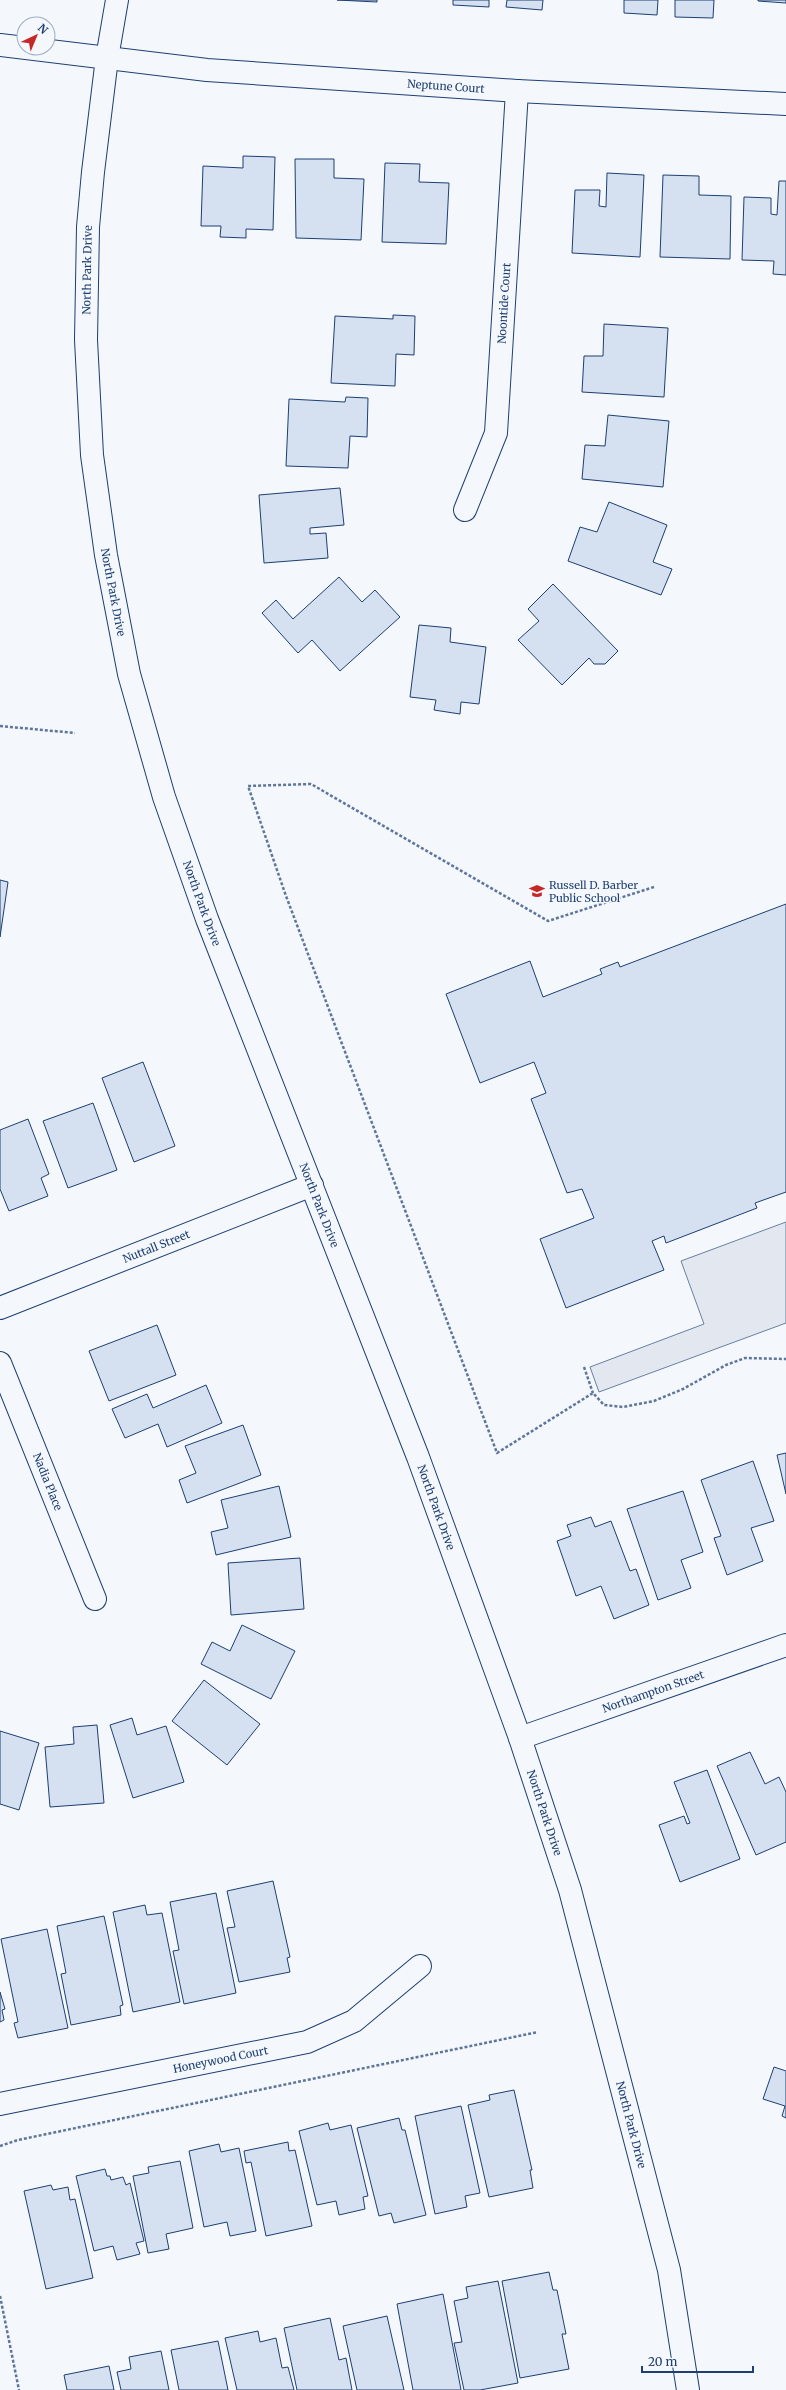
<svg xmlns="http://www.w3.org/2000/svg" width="786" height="2390" font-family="Merriweather,serif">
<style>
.parking{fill:#e3e8f0;stroke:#687fa3}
.building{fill:#d5e0f0;stroke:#1d3f73}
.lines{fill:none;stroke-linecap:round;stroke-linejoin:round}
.minor-casing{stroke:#1d3f73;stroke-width:24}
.secondary-casing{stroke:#1d3f73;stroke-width:24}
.path{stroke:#5e769c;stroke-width:2.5;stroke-dasharray:3 2;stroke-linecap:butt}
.minor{stroke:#f4f7fb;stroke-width:22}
.secondary{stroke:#f4f7fb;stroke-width:22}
.labels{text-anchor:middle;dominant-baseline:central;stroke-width:3;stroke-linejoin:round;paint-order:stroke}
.street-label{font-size:11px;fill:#1d3f73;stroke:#f4f7fb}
.poi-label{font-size:11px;fill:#1d3f73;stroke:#f4f7fb;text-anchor:start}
</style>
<rect width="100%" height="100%" fill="#f4f7fb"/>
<!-- parking -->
<path class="parking" d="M786,1222v101l-187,69 -9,-25 114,-43 -23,-63z"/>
<!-- building -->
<path class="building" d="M337,0h40v2z
M453,0h36v7l-36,-2z
M507,0h36l-1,10 -36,-3z
M624,0h34l-1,15 -33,-2z
M675,0h39l-1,18 -38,-1z
M758,0h28v3l-28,-2z
M243,156l32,1 -2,73 -27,-1v9l-26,-1 1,-11h-20l2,-60 40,2z
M295,159h39v19l30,1 -3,61 -65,-2z
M385,163l35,1 -1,18 30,1 -3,61 -64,-2z
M607,173l37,2 -4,82 -68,-4 3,-63h25l-1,16 7,1z
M663,175l36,1v19l32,1 -1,63 -70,-2z
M779,181h7v94l-13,-1 1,-13 -32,-1 2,-63 27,1v16l6,1z
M393,315l22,1 -1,39 -18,-1 -1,32 -64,-3 4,-67 58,3z
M604,324l64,4 -4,69 -82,-5 2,-36h19z
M346,397l22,1 -1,39 -17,-1 -2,32 -62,-2 3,-67 56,3z
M608,415l61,6 -6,66 -81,-8 3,-34 20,1z
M340,488l4,37 -34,3v6l16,-1 2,25 -64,5 -5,-68z
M609,502l58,23 -14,37 19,7 -11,26 -93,-34 12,-34 17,5z
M339,577l23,25 13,-12 25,27 -60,54 -28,-31 -14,13 -36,-40 14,-13 17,19z
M553,584l65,67 -13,13h-11l-5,-6 -27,27 -44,-45 21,-19 -11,-12z
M419,625l32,3 -1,14 36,5 -7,57 -18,-2 -1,12 -26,-4 2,-10 -26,-3z
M0,880l8,2 -8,55z
M786,904v288l-31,11 2,5 -91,35 -2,-7 -12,5 12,29 -98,38 -26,-69 54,-21 -12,-29 -15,4 -36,-94 15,-6 -12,-31 -54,21 -34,-89 84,-33 13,36 59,-23 -2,-5 18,-7 2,5z
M143,1062l32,84 -41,16 -32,-84z
M93,1103l24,67 -49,18 -25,-67z
M28,1119l21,55 -8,4 7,18 -39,15 -9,-22v-59z
M157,1325l19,50 -67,26 -20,-50z
M206,1385l16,38 -55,24 -9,-23 -33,14 -13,-29 35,-15 6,14z
M243,1425l18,50 -74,28 -8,-23 17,-7 -11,-27z
M786,1453v41l-9,-39z
M753,1461l21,60 -23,7 12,33 -36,14 -13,-37 7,-2 -20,-56z
M279,1486l12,51 -75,18 -5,-23 17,-4 -7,-28z
M683,1491l20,61 -22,8 10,28 -33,12 -31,-91z
M591,1517l4,10 16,-6 19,50 6,-2 13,36 -35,14 -13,-33 -25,10 -19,-55 14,-5 -4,-11z
M300,1558l4,51 -73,6 -3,-52z
M242,1625l53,26 -24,48 -70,-35 11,-22 18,9z
M204,1680l56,44 -33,41 -55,-44z
M132,1718l5,17 29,-9 18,56 -51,16 -23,-73z
M97,1725l7,78 -54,4 -5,-60 29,-3 -1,-17z
M0,1731l39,12 -20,67 -19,-6z
M750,1752l15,32 14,-7 7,15v50l-30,13 -39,-89z
M707,1770l33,89 -60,23 -21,-57 25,-9 3,8 3,-1 -16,-41z
M273,1881l17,76 -3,1 3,14 -51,10 -12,-54 8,-1 -8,-36z
M216,1893l20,100 -52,11 -11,-53 6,-1 -9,-48z
M145,1905l2,10 15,-2 18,89 -47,10 -20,-100z
M104,1916l19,89 -3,1 1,9 -50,10 -10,-51 5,-1 -9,-47z
M47,1929l21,99 -50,10 -4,-15 4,-1 -17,-83z
M0,1992l5,17 -3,1 2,10 -4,2z
M774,2067l12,4v47l-4,-2 3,-10 -22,-7z
M514,2090l18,80h-2l3,18 -44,9 -21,-92 22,-5 -1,-5z
M461,2106l19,87 -15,3 2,11 -32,7 -20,-98z
M399,2118l3,12h3l21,85 -32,8 -3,-10 -12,3 -22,-88z
M328,2123l2,7 21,-5 17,71 -5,1 2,12 -26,6 -3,-14 -19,4 -18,-74z
M288,2142l1,9 6,-1 17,76 -46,10 -15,-74 -5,1 -2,-12z
M219,2144l2,8 18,-4 17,83 -26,5 -3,-14 -23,5 -15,-76z
M180,2161l13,67 -27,6 3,15 -21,4 -15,-77 16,-3 -1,-6z
M105,2169l2,7h3l1,4 12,-3 3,8 4,-2 14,58 -8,2 4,11 -23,6 -4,-14 -19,5 -18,-75z
M51,2185l2,5 15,-3 2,13 5,-1 18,79 -47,11 -22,-98z
M549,2272l4,18h4l9,44h-4l7,35 -49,9 -18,-97z
M498,2281l20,102 -38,7h-16l-10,-47 8,-1 -8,-41 14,-3 -2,-11z
M443,2294l18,96h-48l-16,-86z
M387,2316l17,74h-47l-14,-64z
M330,2318l9,42 7,-2 6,32h-55l-13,-62z
M258,2331l2,11 16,-4 6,30 6,-1 6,23h-57l-12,-52z
M218,2341l10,49h-49l-8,-40z
M161,2351l8,39h-48l-4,-18 14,-3 -2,-12z
M109,2366l5,24h-47l-3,-15z"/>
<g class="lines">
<!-- minor casing -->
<g class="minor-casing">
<g id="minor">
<path id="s1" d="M0,45l207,25 310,21 269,13"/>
<path id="s2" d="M465,510l31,-77 21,-342"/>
<path id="s3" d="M0,1308l312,-123"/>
<path id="s4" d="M0,1363l95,236"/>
<path id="s5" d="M520,1738l266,-93"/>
<path id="s6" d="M0,2104l307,-62 47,-21 66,-55"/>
</g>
</g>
<!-- secondary casing -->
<g class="secondary-casing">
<g id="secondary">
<path id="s7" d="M117,0l-10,58 -14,114 -5,55 -2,113 6,115 14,100 23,119 35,123 43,122 211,538 102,281 50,152 99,380 19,120"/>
</g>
</g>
<!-- path -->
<path class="path" d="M0,726l75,7
M654,887l-106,34 -237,-137 -63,2 38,110 211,557 96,-60 11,12 19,2 31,-6 29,-12 43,-24 19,-7 41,1
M584,1367l9,26
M0,2146l18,-6 520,-108
M0,2296l19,94"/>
<!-- minor -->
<use href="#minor" class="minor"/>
<!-- secondary -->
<use href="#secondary" class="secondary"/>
</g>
<!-- icons -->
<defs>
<g id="school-bare" transform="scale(1.2)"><path d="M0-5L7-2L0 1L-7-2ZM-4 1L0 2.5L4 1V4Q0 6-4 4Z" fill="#c62828" stroke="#f4f7fb" stroke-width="2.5" paint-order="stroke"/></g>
</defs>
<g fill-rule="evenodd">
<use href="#school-bare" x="537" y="891"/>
</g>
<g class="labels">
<!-- street labels -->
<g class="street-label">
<text stroke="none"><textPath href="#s1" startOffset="448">Neptune Court</textPath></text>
<text transform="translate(87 270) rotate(-89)">North Park Drive</text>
<text stroke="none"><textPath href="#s2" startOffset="213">Noontide Court</textPath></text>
<text stroke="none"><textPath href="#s7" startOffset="596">North Park Drive</textPath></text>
<text stroke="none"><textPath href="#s7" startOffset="920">North Park Drive</textPath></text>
<text stroke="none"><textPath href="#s7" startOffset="1244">North Park Drive</textPath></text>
<text stroke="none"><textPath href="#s3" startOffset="168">Nuttall Street</textPath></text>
<text stroke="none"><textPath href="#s4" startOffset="128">Nadia Place</textPath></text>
<text stroke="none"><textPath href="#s7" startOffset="1568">North Park Drive</textPath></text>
<text stroke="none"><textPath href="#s5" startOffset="141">Northampton Street</textPath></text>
<text stroke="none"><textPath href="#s7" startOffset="1892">North Park Drive</textPath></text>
<text stroke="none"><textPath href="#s6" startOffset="225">Honeywood Court</textPath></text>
<text stroke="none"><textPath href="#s7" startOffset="2216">North Park Drive</textPath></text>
</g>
<!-- poi labels -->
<g class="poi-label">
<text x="549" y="885">Russell D. Barber<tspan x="549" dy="13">Public School</tspan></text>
</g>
</g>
<!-- north arrow -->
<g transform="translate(36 36) rotate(44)"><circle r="19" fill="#f4f7fb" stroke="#9eadc5"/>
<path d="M0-3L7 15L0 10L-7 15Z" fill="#c62828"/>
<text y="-6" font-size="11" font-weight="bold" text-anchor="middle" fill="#1d3f73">N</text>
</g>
<!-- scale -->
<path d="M642 2366v6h111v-6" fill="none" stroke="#1d3f73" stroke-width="2"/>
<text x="648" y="2366" font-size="12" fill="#1d3f73" stroke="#f4f7fb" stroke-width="3" paint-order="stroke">20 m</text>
</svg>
